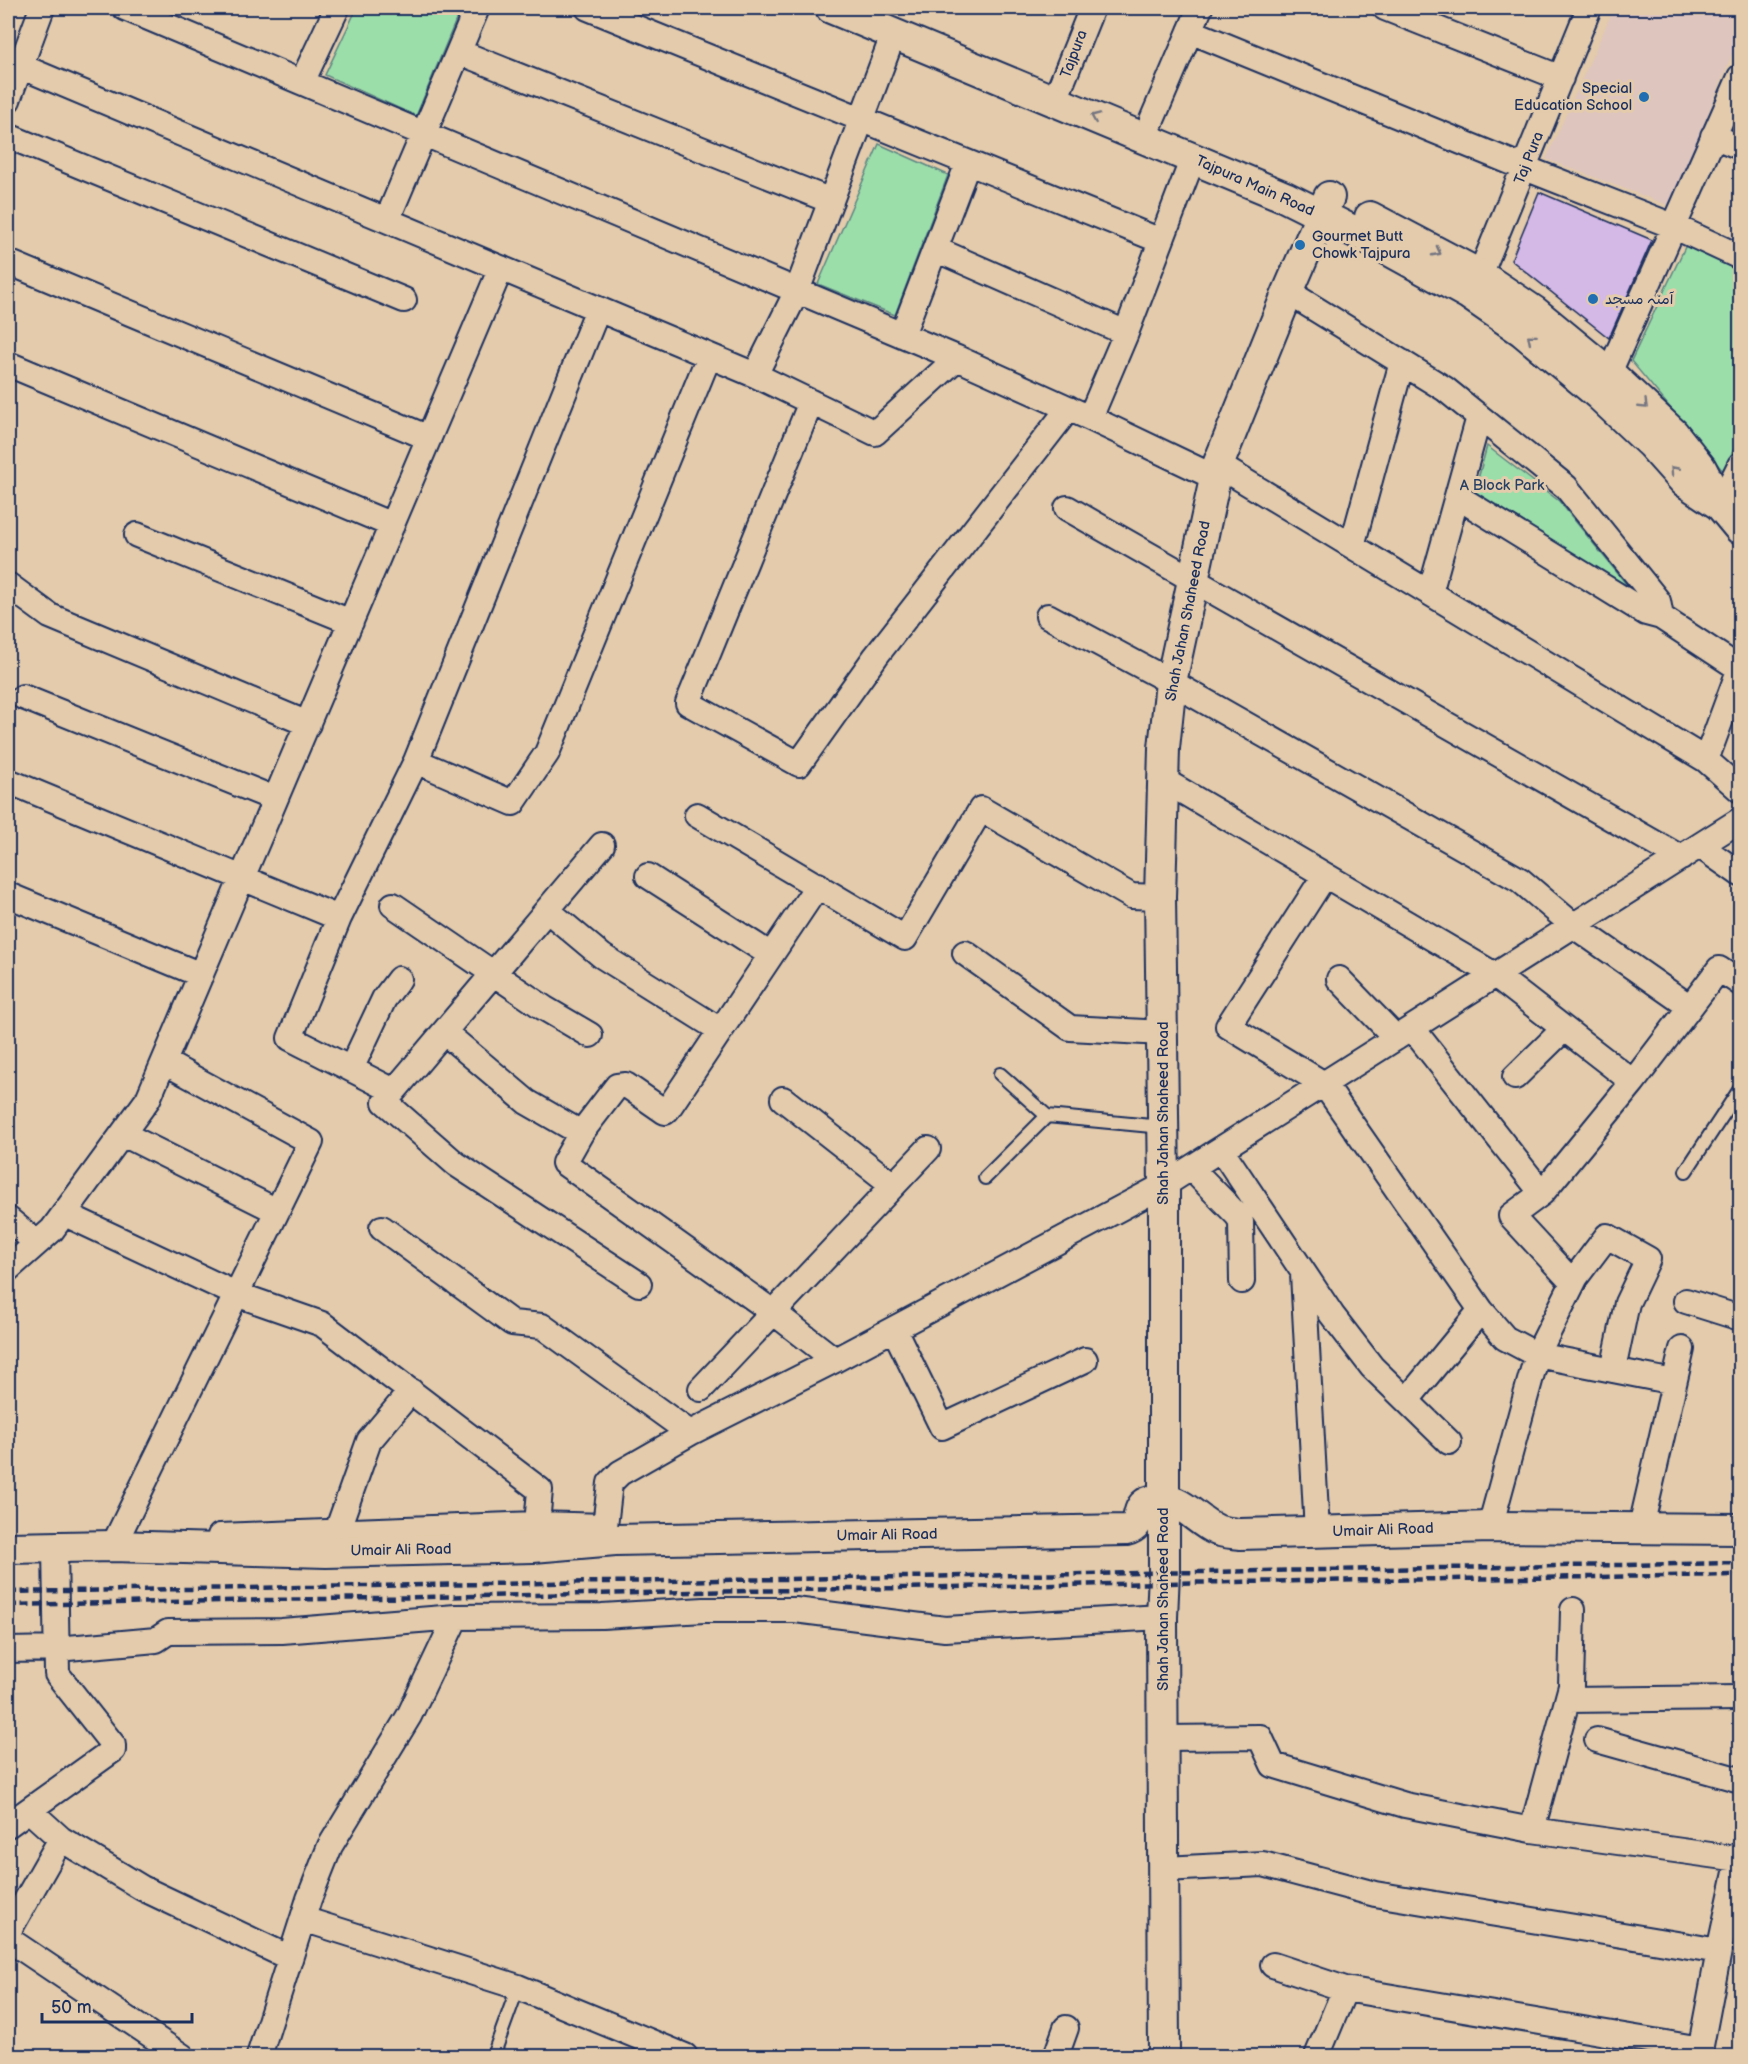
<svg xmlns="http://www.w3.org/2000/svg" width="1748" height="2064" font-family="'Balsamiq Sans','Playpen Sans Arabic',sans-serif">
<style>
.built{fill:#dec5bd}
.green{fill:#9cdea9;stroke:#5c8684;stroke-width:1.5}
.building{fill:#d4b8e6;stroke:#1b2f5e;stroke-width:1.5}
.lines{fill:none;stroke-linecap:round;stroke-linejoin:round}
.service-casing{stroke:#1b2f5e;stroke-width:16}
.minor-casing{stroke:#1b2f5e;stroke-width:28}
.tertiary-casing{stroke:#1b2f5e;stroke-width:34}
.service{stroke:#e3cbab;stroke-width:12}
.minor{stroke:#e3cbab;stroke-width:24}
.tertiary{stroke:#e3cbab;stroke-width:30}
.rail{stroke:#1b2f5e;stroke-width:4.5;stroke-dasharray:9 4.5;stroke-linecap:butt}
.oneway{stroke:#757581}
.poi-dot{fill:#1f6fb2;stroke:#e3cbab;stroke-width:2}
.labels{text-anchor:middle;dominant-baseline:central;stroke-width:6;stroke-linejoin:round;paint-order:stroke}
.street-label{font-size:15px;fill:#1b2f5e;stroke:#e3cbab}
.poi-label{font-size:15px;fill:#1b2f5e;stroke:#e3cbab;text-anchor:start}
.park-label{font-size:15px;fill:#284066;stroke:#e3cbab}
</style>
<rect width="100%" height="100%" fill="#e3cbab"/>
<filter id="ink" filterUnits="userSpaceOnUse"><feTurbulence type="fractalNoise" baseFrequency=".0167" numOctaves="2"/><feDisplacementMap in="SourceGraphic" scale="12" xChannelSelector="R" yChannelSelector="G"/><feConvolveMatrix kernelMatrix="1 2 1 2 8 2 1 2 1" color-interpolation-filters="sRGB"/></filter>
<g filter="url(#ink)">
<!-- built -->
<path class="built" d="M1614,8h126v27l-70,171 -124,-47z"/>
<!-- green -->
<path class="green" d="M357,8h104l-45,108 -91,-41z
M879,144l69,31 -53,140 -77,-31z
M1686,245l54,26v166l-17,34 -92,-110z
M1487,446l72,55 81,100 -166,-107z"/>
<!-- building -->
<path class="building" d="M1539,192l113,48 -43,98 -98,-78z"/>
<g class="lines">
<!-- service casing -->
<g class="service-casing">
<path id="service" d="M1000,1074l47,42 115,11
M1686,1171l54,-82
M985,1178l62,-62
M493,2056l25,-69"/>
</g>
<!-- minor casing -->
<g class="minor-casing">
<path id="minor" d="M125,8l832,350
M588,8l573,233
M1385,8l176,70
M1190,31l335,137 148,58 67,31
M459,52l372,149
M20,66l735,309 120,58 82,-75 133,60 126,60
M302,82l35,-74
M8,100l34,-92
M1055,100l37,-92
M1152,120l48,-112
M8,136l396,164
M1713,136l27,11
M387,220l90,-212
M935,249l191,84
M8,262l421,176
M1480,275l109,-267
M1288,292l157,97 121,98 92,114 3,16
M598,309l-182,452 -77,157 -49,120 104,53 208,-246
M902,335l66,-172
M8,364l384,161
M1609,373l131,-296
M755,375l42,-84 97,-258
M811,402l-123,301 111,61 77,-108 193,-248
M1090,418l36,-85 67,-175
M1218,465l488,295 34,30
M1458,497l188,116 15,4 79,52
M1720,505l20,-40
M1067,508l614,350
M137,535l214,87
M1352,546l50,-184
M8,585l42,31 258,108
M1430,593l49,-176
M1048,616l123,66 349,198 54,46 116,81
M23,697l252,102
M1706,760l34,-92
M416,761l97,42 34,-50 162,-397
M1163,780l332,195 138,107
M8,781l331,137
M697,815l208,123 76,-129 150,87 29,1
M1700,846l40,28
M1325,875l-97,151 96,58 157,226 24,28 32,17 137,27
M648,876l123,79
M818,885l-150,224 -3,3 -39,-27 -9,1 -36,47 -17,30 209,149 62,48
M8,895l193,80
M393,905l151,103 46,27
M547,910l55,46 118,74
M965,953l105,75 93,5
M1339,979l57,59
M1412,1028l130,165
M444,1032l83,70 54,31
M351,1069l33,-70 15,-20
M1515,1077l49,-48
M394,1091l-9,11 71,62 183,120
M783,1099l110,86
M123,1134l154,77
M1221,1149l111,166 40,52 77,75
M1191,1168l46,47 4,6 1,60
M65,1214l171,80 86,30 218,166 -3,34
M8,1219l29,24
M382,1228l130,95 30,3 148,107
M8,1269l44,-39 96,-131 353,-831
M1303,1274l14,258
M1573,1283l-62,-67 31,-23 91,-111 86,-113 21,14
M1686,1301l54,17
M894,1329l48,98 143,-67
M701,1389l227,-240
M1407,1400l74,-90
M1490,1527l47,-172 39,-78 31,-41 41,23 -21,44 -14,67
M1641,1527l41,-178
M337,1531l32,-90 42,-50
M220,1536l317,-12 68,2 5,-43 10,-10 70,-40 145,-73 329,-175 576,-365
M113,1546l198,-404 -147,-80
M8,1650l49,-1 99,-9 12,-8 114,-1 174,-14 146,-1 102,-6h91l150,19 217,-12
M1568,1700l172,-2
M1164,1738l96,-1 13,28 132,40 127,25 207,29
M1597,1740l143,40
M29,1810l32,29 81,49 148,70
M8,1825l105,-75v-5l-56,-71 -2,-127
M1532,1830l39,-144 2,-76
M1164,1869l99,-5 112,30 344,57
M303,1919l215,68 167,69
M8,1932l53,-93
M8,1939l174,117
M1273,1965l72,24 356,60
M259,2056l50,-157 21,-53 79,-130 47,-99
M1056,2056l10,-28
M1317,2056l28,-67
M1699,2056l20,-105 21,-97"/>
</g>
<!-- tertiary casing -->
<g class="tertiary-casing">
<path id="tertiary" d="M831,8l454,189 82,41 100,55 55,38 77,64 52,49 33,37 36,24
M1370,217l110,58 55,37 74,61 65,61 27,34 19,37 20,24
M8,1548l105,-2 213,6 207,-5 82,-7 511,-10c20,-4 6,-24 25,-29 29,-7 43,19 66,29 7,3 16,3 23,4l250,-7 250,2
M1164,2056l-2,-439 2,-45v-387l-4,-288 4,-149 7,-66 47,-217 70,-173 41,-95"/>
</g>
<!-- service -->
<use href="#service" class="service"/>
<!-- minor -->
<use href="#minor" class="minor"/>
<!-- tertiary -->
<use href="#tertiary" class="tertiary"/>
<!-- rail -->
<path class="rail" d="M8,1592l1732,-29
M8,1605l1156,-22 576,-8"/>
</g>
<!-- one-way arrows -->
<defs><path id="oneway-chevron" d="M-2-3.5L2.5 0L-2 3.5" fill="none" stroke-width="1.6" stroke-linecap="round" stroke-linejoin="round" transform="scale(1.5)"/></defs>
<g class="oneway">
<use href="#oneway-chevron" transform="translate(1095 117) rotate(-157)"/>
<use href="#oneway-chevron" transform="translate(1437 252) rotate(28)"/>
<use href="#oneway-chevron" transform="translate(1531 338) rotate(-140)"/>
<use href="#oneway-chevron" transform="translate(1644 405) rotate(44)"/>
<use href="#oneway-chevron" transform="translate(1674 470) rotate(-132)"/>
</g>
</g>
<!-- markers -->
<g class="poi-dot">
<circle cx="1644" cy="97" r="6"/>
<circle cx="1300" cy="245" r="6"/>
<circle cx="1593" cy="299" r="6"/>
</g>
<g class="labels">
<!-- street labels -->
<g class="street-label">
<text transform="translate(1074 54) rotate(-69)">Tajpura</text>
<text transform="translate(1529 158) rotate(-68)">Taj Pura</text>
<text transform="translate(1255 186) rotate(24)">Tajpura Main Road</text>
<text transform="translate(1188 611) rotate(-79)">Shah Jahan Shaheed Road</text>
<text transform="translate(1163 1113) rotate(-90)">Shah Jahan Shaheed Road</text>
<text transform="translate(1383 1530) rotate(-2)">Umair Ali Road</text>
<text transform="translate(887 1535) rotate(-1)">Umair Ali Road</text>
<text transform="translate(401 1550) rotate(-1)">Umair Ali Road</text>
<text transform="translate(1163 1599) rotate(-90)">Shah Jahan Shaheed Road</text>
</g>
<!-- poi labels -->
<g class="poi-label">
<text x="1632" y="88" text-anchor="end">Special<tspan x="1632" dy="17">Education School</tspan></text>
<text x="1312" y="236">Gourmet Butt<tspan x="1312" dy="17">Chowk Tajpura</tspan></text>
<text x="1605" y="299">آمنہ مسجد</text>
</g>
<!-- park labels -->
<g class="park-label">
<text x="1502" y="485">A Block Park</text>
</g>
</g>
<!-- margin -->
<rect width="1748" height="2064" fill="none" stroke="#e3cbab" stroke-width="30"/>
<rect x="15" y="15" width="1718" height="2034" fill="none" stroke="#1b2f5e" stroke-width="2" filter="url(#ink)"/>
<!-- scale -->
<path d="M42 2013v9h150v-9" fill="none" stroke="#1b2f5e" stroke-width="3"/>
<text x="51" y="2013" font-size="18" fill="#1b2f5e" stroke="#e3cbab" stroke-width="4.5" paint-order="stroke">50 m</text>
</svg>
